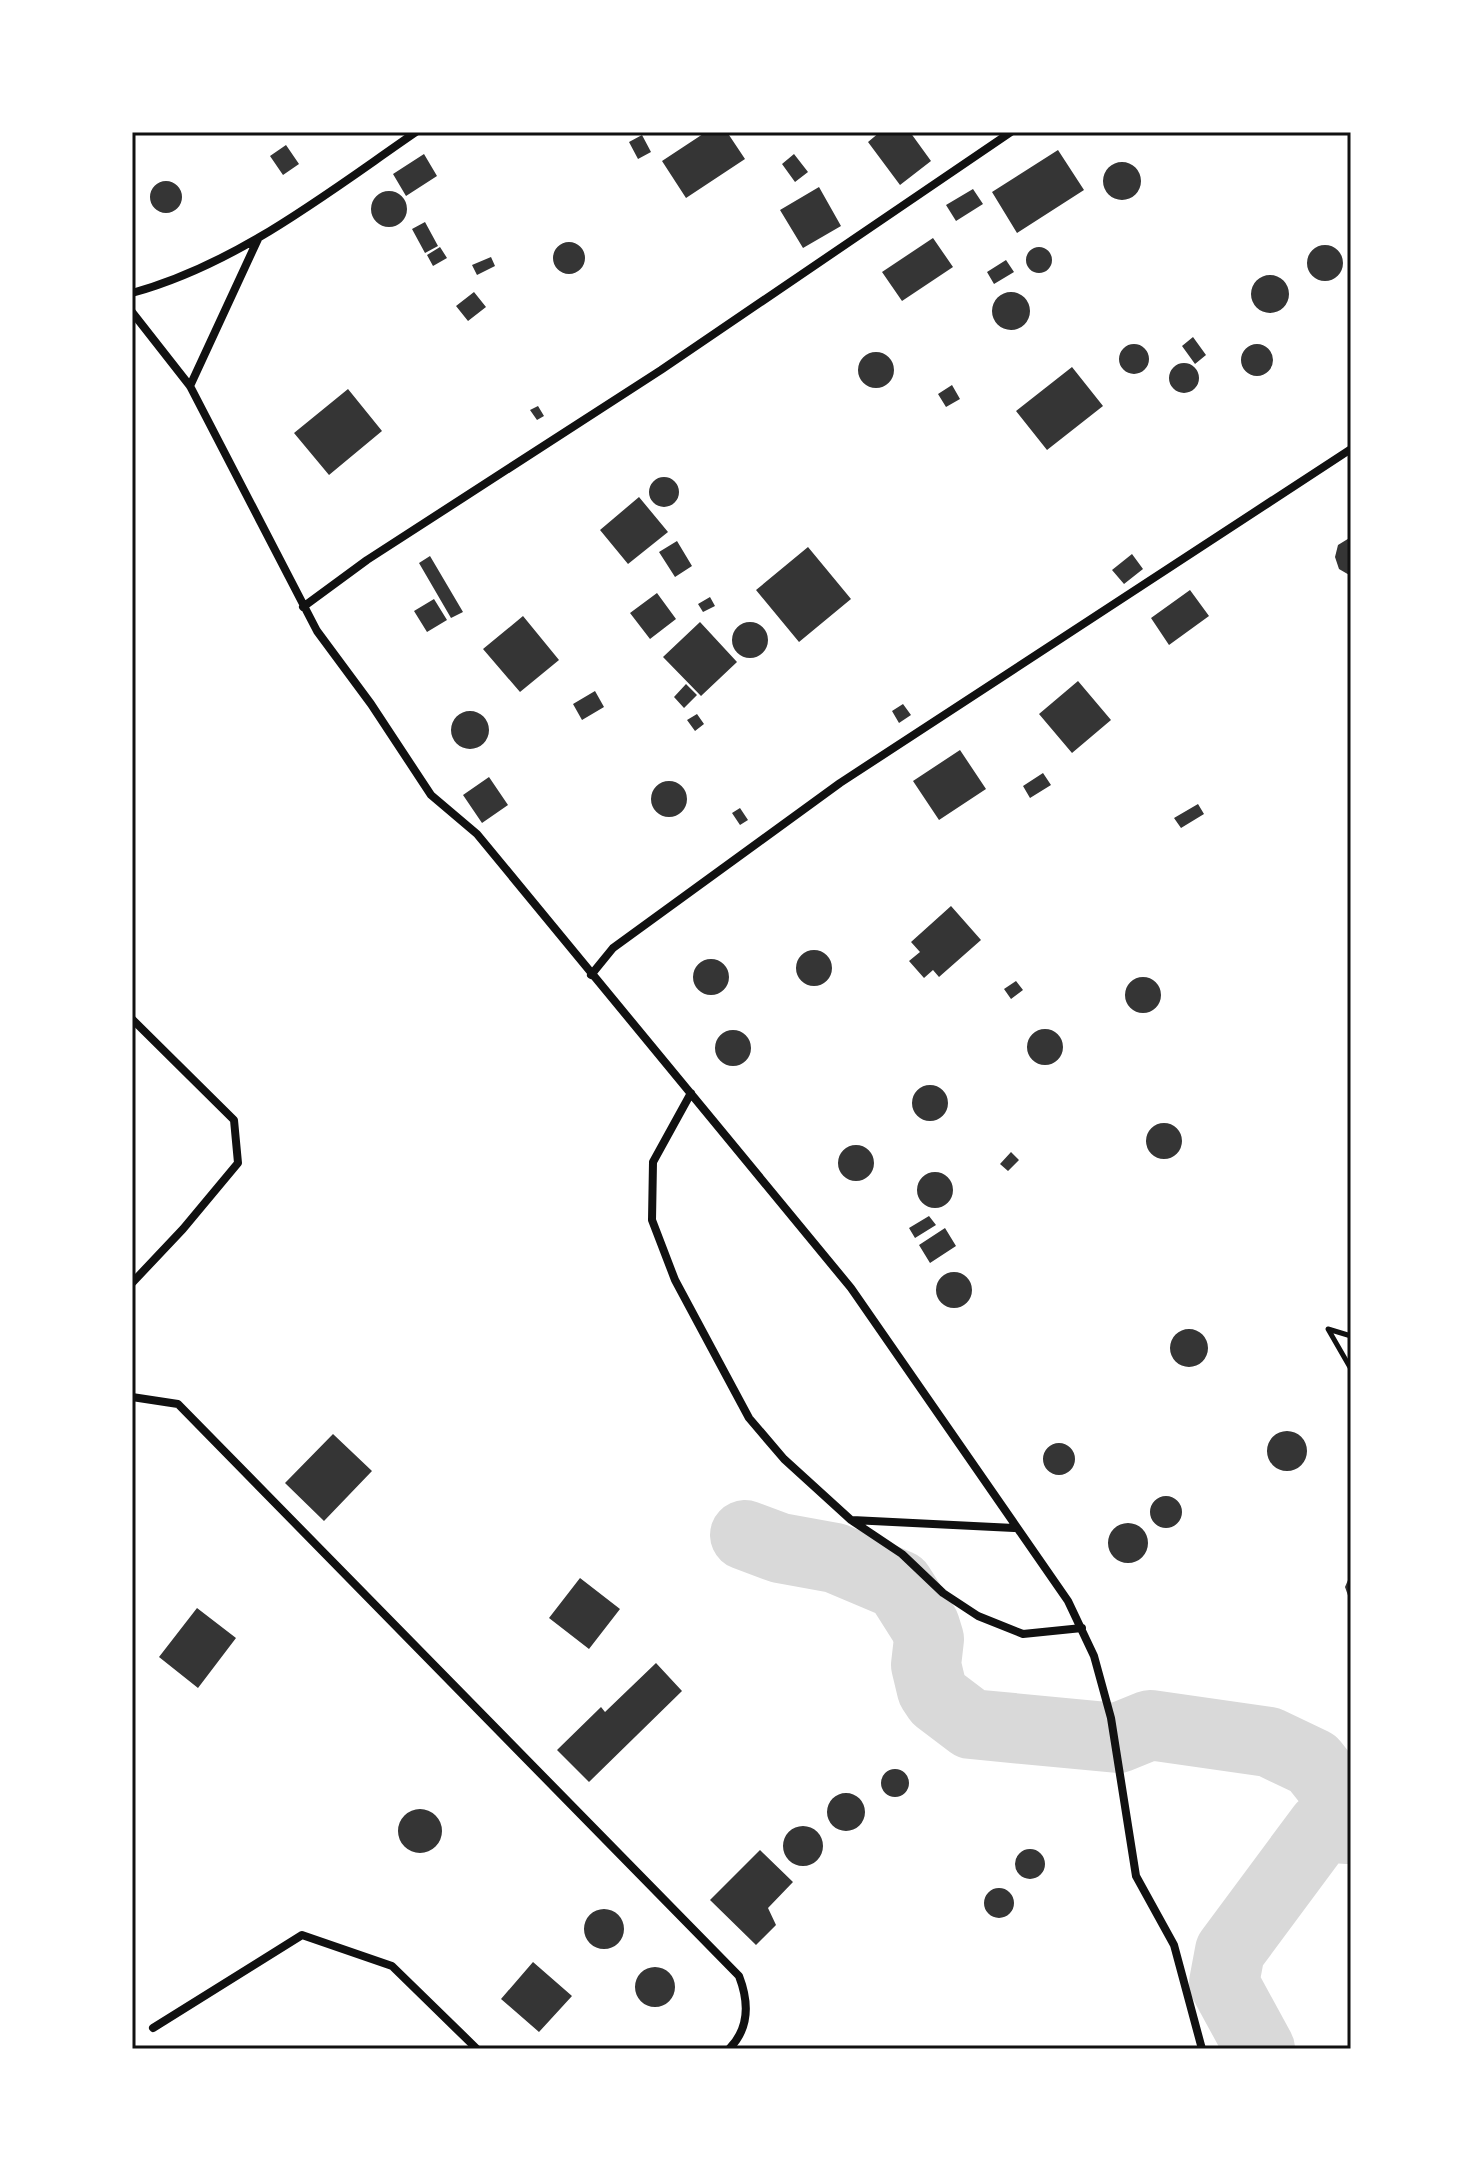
<svg xmlns="http://www.w3.org/2000/svg" width="1483" height="2181" font-family="'Sofia Sans Condensed',sans-serif">
<style>
.lines{fill:none;stroke-linecap:round;stroke-linejoin:round}
.river{stroke:#d9d9d9;stroke-width:70}
.building{fill:#353535}
.path{stroke:#111;stroke-width:5}
.minor{stroke:#111;stroke-width:8}
.neatline{fill:none;stroke:#111;stroke-width:3}
</style>
<rect width="100%" height="100%" fill="#fff"/>
<g class="lines">
<!-- river -->
<path class="river" d="M745,1535l35,13 55,10 64,27 26,41 4,13 -3,26 6,25 6,9 33,25 147,14 32,-13 119,17 44,21 38,48
M1260,2049l-36,-66 6,-32 92,-124 26,2 3,-17"/>
</g>
<!-- building -->
<path class="building" d="M706,132h21l18,27 -59,39 -24,-37z
M880,132h30l21,29 -31,24 -32,-43z
M642,135l9,17 -13,7 -9,-17z
M286,145l13,19 -16,11 -13,-19z
M1058,150l26,40 -67,43 -25,-41z
M424,154l13,22 -31,20 -13,-22z
M794,154l14,18 -13,10 -13,-18z
M1103 181a19 19 0 1 1 38 0a19 19 0 1 1-38 0Z
M150 197a16 16 0 1 1 32 0a16 16 0 1 1-32 0Z
M819,187l22,39 -38,22 -23,-38z
M973,189l10,15 -27,17 -10,-16z
M371 209a18 18 0 1 1 36 0a18 18 0 1 1-36 0Z
M425,222l13,24 -13,7 -13,-24z
M933,238l20,29 -51,34 -20,-29z
M553 258a16 16 0 1 1 32 0a16 16 0 1 1-32 0Z
M1307 263a18 18 0 1 1 36 0a18 18 0 1 1-36 0Z
M440,247l7,11 -14,8 -6,-11z
M1026 260a13 13 0 1 1 26 0a13 13 0 1 1-26 0Z
M491,257l4,9 -18,9 -5,-10z
M1006,260l8,12 -20,12 -7,-12z
M1251 294a19 19 0 1 1 38 0a19 19 0 1 1-38 0Z
M992 311a19 19 0 1 1 38 0a19 19 0 1 1-38 0Z
M474,292l12,15 -18,14 -12,-15z
M1193,337l13,18 -11,9 -13,-18z
M1241 360a16 16 0 1 1 32 0a16 16 0 1 1-32 0Z
M1119 359a15 15 0 1 1 30 0a15 15 0 1 1-30 0Z
M858 370a18 18 0 1 1 36 0a18 18 0 1 1-36 0Z
M1169 378a15 15 0 1 1 30 0a15 15 0 1 1-30 0Z
M1072,367l31,39 -56,44 -31,-39z
M952,385l8,14 -14,8 -8,-13z
M348,389l34,42 -53,44 -35,-42z
M538,406l6,10 -7,4 -7,-10z
M649 492a15 15 0 1 1 30 0a15 15 0 1 1-30 0Z
M639,497l29,35 -40,32 -28,-34z
M1351,537v39l-12,-7 -4,-12 3,-12z
M677,541l15,25 -17,11 -16,-25z
M808,547l43,52 -52,43 -43,-52z
M1132,554l11,15 -19,15 -12,-14z
M430,556l33,56 -12,6 -32,-55z
M1190,590l19,26 -40,29 -18,-27z
M657,593l19,26 -26,20 -20,-26z
M710,597l5,9 -12,6 -5,-8z
M434,599l13,21 -20,12 -13,-21z
M523,616l36,44 -39,32 -37,-43z
M700,622l37,40 -36,34 -38,-39z
M732 640a18 18 0 1 1 36 0a18 18 0 1 1-36 0Z
M1078,681l33,39 -39,33 -33,-39z
M686,684l11,11 -13,13 -10,-11z
M595,691l9,16 -22,13 -9,-16z
M903,704l8,11 -12,8 -7,-12z
M451 730a19 19 0 1 1 38 0a19 19 0 1 1-38 0Z
M697,714l7,10 -9,7 -8,-11z
M960,750l26,39 -47,31 -26,-39z
M1043,773l8,12 -21,13 -7,-12z
M489,777l19,28 -26,18 -19,-28z
M651 799a18 18 0 1 1 36 0a18 18 0 1 1-36 0Z
M1198,804l6,10 -23,14 -7,-10z
M740,808l8,12 -8,5 -8,-12z
M951,906l30,34 -42,37 -6,-7 -9,8 -15,-17 11,-9 -9,-10z
M796 968a18 18 0 1 1 36 0a18 18 0 1 1-36 0Z
M693 977a18 18 0 1 1 36 0a18 18 0 1 1-36 0Z
M1125 995a18 18 0 1 1 36 0a18 18 0 1 1-36 0Z
M1016,981l7,9 -12,9 -7,-10z
M1027 1047a18 18 0 1 1 36 0a18 18 0 1 1-36 0Z
M715 1048a18 18 0 1 1 36 0a18 18 0 1 1-36 0Z
M912 1103a18 18 0 1 1 36 0a18 18 0 1 1-36 0Z
M1146 1141a18 18 0 1 1 36 0a18 18 0 1 1-36 0Z
M838 1163a18 18 0 1 1 36 0a18 18 0 1 1-36 0Z
M1011,1152l8,8 -11,11 -8,-7z
M917 1190a18 18 0 1 1 36 0a18 18 0 1 1-36 0Z
M929,1216l7,9 -21,13 -6,-10z
M945,1228l11,18 -26,17 -11,-18z
M936 1290a18 18 0 1 1 36 0a18 18 0 1 1-36 0Z
M1170 1348a19 19 0 1 1 38 0a19 19 0 1 1-38 0Z
M1267 1451a20 20 0 1 1 40 0a20 20 0 1 1-40 0Z
M333,1434l39,37 -48,50 -39,-38z
M1043 1459a16 16 0 1 1 32 0a16 16 0 1 1-32 0Z
M1150 1512a16 16 0 1 1 32 0a16 16 0 1 1-32 0Z
M1108 1543a20 20 0 1 1 40 0a20 20 0 1 1-40 0Z
M1351,1573v31l-6,-17z
M580,1578l40,31 -31,40 -40,-31z
M197,1608l39,30 -38,50 -39,-31z
M656,1663l26,28 -93,91 -32,-32 44,-43 4,5z
M881 1783a14 14 0 1 1 28 0a14 14 0 1 1-28 0Z
M827 1812a19 19 0 1 1 38 0a19 19 0 1 1-38 0Z
M398 1831a22 22 0 1 1 44 0a22 22 0 1 1-44 0Z
M783 1846a20 20 0 1 1 40 0a20 20 0 1 1-40 0Z
M1015 1864a15 15 0 1 1 30 0a15 15 0 1 1-30 0Z
M760,1850l33,32 -25,26 8,17 -20,20 -46,-45z
M984 1903a15 15 0 1 1 30 0a15 15 0 1 1-30 0Z
M584 1929a20 20 0 1 1 40 0a20 20 0 1 1-40 0Z
M533,1962l39,34 -33,36 -38,-33z
M635 1987a20 20 0 1 1 40 0a20 20 0 1 1-40 0Z"/>
<g class="lines">
<!-- path -->
<path class="path" d="M1351,1336l-23,-7 23,40"/>
<!-- minor -->
<path class="minor" d="M132,293c106,-29 195,-100 284,-161
M132,312l58,74 127,245 54,73 60,91 46,39 374,454 217,313 26,55 17,62 25,158 38,69 28,104
M190,386l68,-147
M303,607l64,-47 294,-190 350,-238
M591,975l22,-27 227,-165 511,-334
M132,1019l102,101 4,43 -55,66 -51,54
M691,1093l-38,69 -1,58 23,60 74,138 35,41 67,61 51,34 41,39 35,23 45,18 59,-6
M132,1397l46,7 561,572c10,26 11,52 -10,73
M852,1520l162,8
M153,2028l149,-93 90,31 85,83"/>
</g>
<!-- border -->
<rect width="1483" height="2181" fill="none" stroke="#ffffff" stroke-width="268"/>
<rect x="134" y="134" width="1215" height="1913" class="neatline"/>
</svg>
